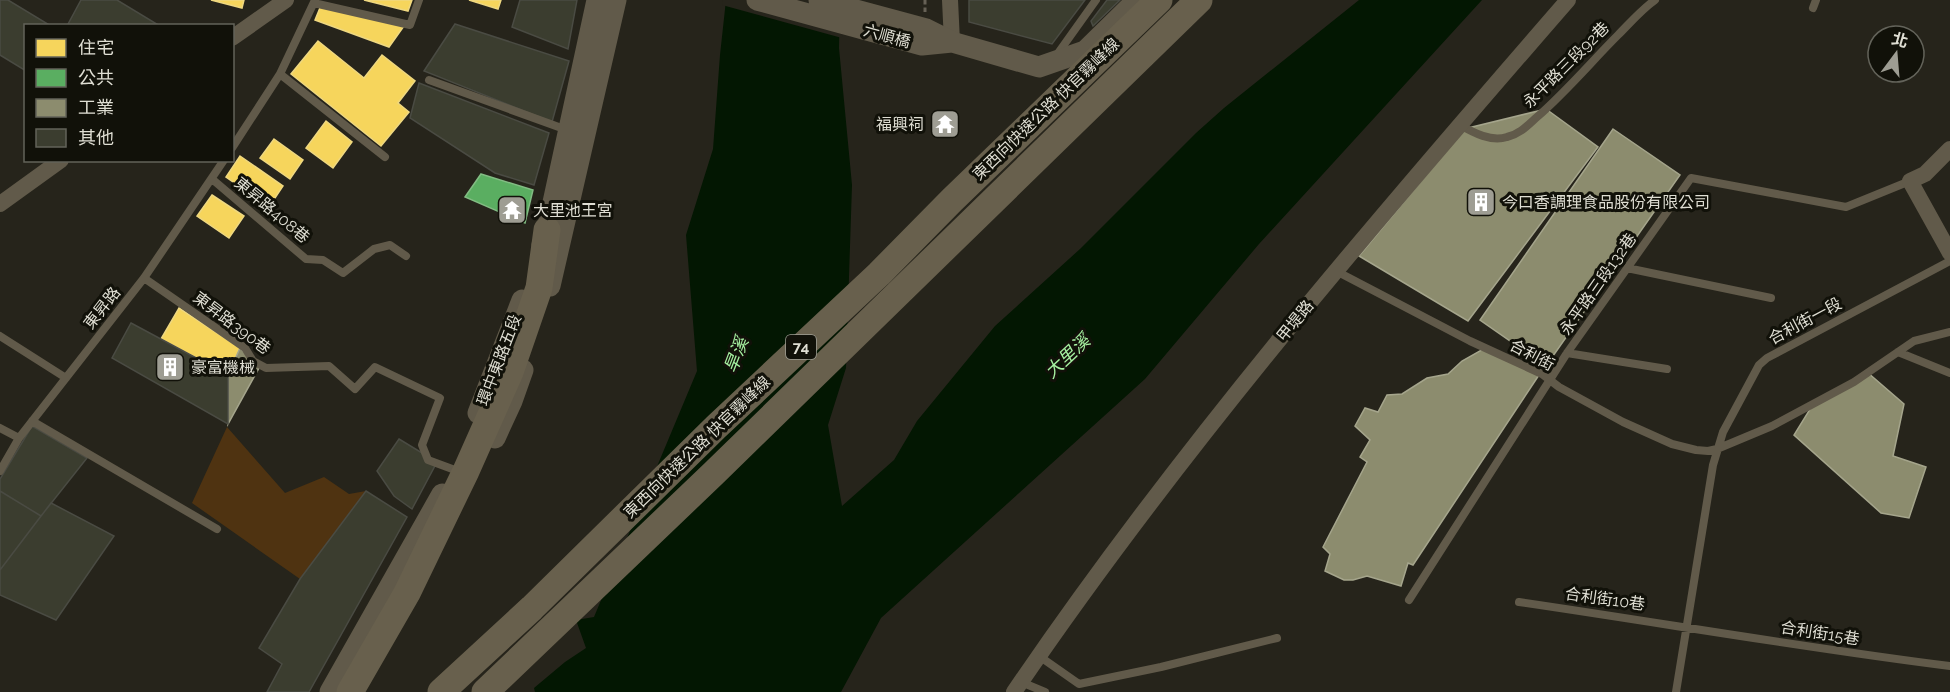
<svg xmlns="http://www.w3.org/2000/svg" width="1950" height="692" font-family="Raleway,'Noto Sans TC',sans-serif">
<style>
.green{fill:#4f3311}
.water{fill:#031702}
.pier{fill:#26241b}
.homes{fill:#f6d55c;stroke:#efd880;stroke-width:1.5}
.public{fill:#5aae61;stroke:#82bc83;stroke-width:1.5}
.industry{fill:#8c8c6e;stroke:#a5a58c;stroke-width:1.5}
.building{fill:#3b3d2f;stroke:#4a4b43;stroke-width:1.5}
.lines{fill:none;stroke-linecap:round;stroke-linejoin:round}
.path{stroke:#666156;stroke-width:3;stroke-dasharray:4.5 3;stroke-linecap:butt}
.service{stroke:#615a4a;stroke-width:8}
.minor{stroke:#615a4a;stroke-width:16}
.tertiary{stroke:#615a4a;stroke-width:21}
.trunk{stroke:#68604d;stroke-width:27}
.labels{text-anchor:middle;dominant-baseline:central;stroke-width:6;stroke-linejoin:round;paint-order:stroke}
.shield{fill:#111109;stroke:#a1a096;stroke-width:1.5}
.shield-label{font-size:15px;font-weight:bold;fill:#dfded3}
.street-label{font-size:16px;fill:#dfded3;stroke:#111109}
.poi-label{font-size:16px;fill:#dfded3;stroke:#111109;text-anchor:start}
.water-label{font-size:18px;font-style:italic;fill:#a6f1a1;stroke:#111109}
</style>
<rect width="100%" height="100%" fill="#26241b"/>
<!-- green -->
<path class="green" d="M227,427l58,66 39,-16 25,17 17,-3 -66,88 -108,-76z"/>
<!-- water -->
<path class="water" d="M726,0h114l-1,48 13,137 -6,183 -18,57 14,81 52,-46 23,-39 78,-95 85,-77 116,-116 28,-25 135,-108h123l-223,244 -114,135 -264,239 -40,74h-306l-1,-4 31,-26 21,-14 -10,-28 18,-3 103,-246 -11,-136 27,-86 7,-94z"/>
<!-- pier -->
<path class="pier" d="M723,0h120l-1,38 -120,-33z"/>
<!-- homes -->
<path class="homes" d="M211,0h33l-2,8z
M364,0h48l-4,11z
M469,0h32l-3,9z
M322,3l82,23 -15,21 -74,-27z
M318,41l46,37 18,-23 33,26 -17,22 11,9 -28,34 -90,-72z
M326,121l26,21 -19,26 -27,-20z
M274,139l29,21 -13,19 -30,-21z
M240,156l43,30 -14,21 -43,-30z
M212,195l32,21 -15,22 -32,-22z
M179,308l61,40 -12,27 -67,-36z"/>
<!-- public -->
<path class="public" d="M481,174l52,16 -8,33 -60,-26z"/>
<!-- industry -->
<path class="industry" d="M1546,109l52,38 -130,174 -109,-65 105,-127z
M1613,129l67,46 -134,191 -66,-46z
M240,348l19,20 -31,56v-49z
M1485,348l54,27 -126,190 -5,-2 -7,23 -34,-10 -14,4h-9l-19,-9 5,-17 -7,-7 44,-85 -7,-5 10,-17 -15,-14 10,-18 13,4 9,-17 15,-1 25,-16 21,-4 14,-13z
M1867,372l37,32 -11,52 33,11 -17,51 -28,-5 -87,-78 21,-34z"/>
<!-- building -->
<path class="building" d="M0,0h8l43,26h-25v45l-26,-16z
M81,0h36l43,26h-93z
M520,0h57l-9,49 -56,-22z
M969,0h116l-33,44 -83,-22z
M1107,0h13l-27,26 -2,-5z
M455,24l114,37 -17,61 -128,-51z
M419,83l130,50 -15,52 -39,-12 -85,-55z
M131,323l97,52v49l-116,-66z
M32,426l55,32 -46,58 -41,-25v-12z
M399,439l38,23 -25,47 -18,-13 -17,-25z
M0,491l41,25 -41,54z
M366,491l41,26 -98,175h-42l15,-28 -23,-16 41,-69z
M51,503l63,33 -58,84 -56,-25v-25z"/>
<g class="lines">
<!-- path -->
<path class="path" d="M925,0v12"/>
<!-- service -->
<path class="service" d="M314,3l96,22 9,-25
M1813,8l3,-8
M1056,56l40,-56
M280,74l105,83
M429,80l138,50
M1460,125c14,8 31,17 47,12 13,-3 21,-12 30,-20 29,-25 54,-55 81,-82 12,-12 23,-25 37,-35
M232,148l48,-74 35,-74
M212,179l94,80 17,1 20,13 31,-24 16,-4 16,11
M1627,268l144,30
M1336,271l134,70 72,33 17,13 64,35 49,22 24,6 12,1 9,-2 55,-23 82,-44 60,-41 36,-9
M144,278l101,70 8,13 13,7 63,-2 26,23 20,-22 65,31 -18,47 6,15 27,10
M0,336l66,42
M1898,352l52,21
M1567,353l100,16
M32,421l185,108
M0,428l19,10
M0,471l19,-33 125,-160 80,-118
M1409,600l158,-247 124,-175 155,29 64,-26
M1519,602c144,21 287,46 431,64
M1039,656l40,28 82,-17 116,-29
M1021,682l24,10
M1676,692l37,-227 10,-33 36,-67 8,-7 183,-97"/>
<!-- minor -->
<path class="minor" d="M950,0l2,42
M232,38l54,-38
M1950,149l-25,25 -15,7 40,72
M0,204l61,-44
M1014,692c166,-244 360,-469 554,-692"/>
<!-- tertiary -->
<path class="tertiary" d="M757,0l165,45 30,-3
M819,0l107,29 26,13 87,25 46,-16 52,-51
M542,245l5,-15 50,-230
M550,286l66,-286
M478,413l44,-113
M495,438l17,-37 11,-31
M330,692l112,-198"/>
<!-- trunk -->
<path class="trunk" d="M350,692l57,-99 59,-122 44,-99 29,-84 8,-58
M441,692l91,-84 184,-181 163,-153 73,-74 207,-200
M485,692l229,-219 485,-473"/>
</g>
<!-- icons -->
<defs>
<g id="temple-square" transform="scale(1.5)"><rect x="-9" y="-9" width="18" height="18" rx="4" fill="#9e9d93" stroke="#111109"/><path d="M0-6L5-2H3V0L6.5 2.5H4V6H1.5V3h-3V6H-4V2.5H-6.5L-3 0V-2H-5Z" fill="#fff"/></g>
<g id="building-square" transform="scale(1.5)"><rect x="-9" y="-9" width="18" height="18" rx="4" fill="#9e9d93" stroke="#111109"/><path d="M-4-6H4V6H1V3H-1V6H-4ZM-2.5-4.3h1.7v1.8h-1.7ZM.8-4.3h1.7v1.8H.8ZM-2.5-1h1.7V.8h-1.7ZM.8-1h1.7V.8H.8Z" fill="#fff"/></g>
</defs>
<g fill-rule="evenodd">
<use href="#temple-square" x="945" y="124"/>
<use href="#building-square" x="1481" y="202"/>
<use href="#temple-square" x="512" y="210"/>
<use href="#building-square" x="170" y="367"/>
</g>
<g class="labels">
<!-- shield labels -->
<rect class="shield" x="786" y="335" width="30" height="24" rx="4.5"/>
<g class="shield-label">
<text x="801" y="347">74</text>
</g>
<!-- street labels -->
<g class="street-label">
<text transform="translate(887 36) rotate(15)">六順橋</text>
<text transform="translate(1566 65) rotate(-45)">永平路三段92巷</text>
<text transform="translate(1046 109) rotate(-44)">東西向快速公路 快官霧峰線</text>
<text transform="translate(272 210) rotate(40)">東昇路408巷</text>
<text transform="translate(1598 284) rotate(-55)">永平路三段132巷</text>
<text transform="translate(102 308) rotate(-52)">東昇路</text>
<text transform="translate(1295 321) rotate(-51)">甲堤路</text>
<text transform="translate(1805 321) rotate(-28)">合利街一段</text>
<text transform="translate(232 323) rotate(37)">東昇路390巷</text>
<text transform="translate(1532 355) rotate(28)">合利街</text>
<text transform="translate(499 360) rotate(-69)">環中東路五段</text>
<text transform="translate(697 447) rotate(-44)">東西向快速公路 快官霧峰線</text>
<text transform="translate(1605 599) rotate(8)">合利街10巷</text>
<text transform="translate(1820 633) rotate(9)">合利街15巷</text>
</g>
<!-- poi labels -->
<g class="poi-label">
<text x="924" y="124" text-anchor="end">福興祠</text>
<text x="1502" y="202">今口香調理食品股份有限公司</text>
<text x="533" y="210">大里池王宮</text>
<text x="191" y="367">豪富機械</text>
</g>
<!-- water labels -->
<g class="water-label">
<text transform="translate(736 355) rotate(-69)">旱溪</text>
<text transform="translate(1067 356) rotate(-43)">大里溪</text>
</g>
</g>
<!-- legend -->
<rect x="24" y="24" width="210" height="138" fill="#111109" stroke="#63635a" stroke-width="1.5"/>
<rect x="36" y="39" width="30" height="18" fill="#f6d55c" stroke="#63635a" stroke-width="1.5"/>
<text x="78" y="54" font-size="18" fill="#dfded3">住宅</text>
<rect x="36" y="69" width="30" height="18" fill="#5aae61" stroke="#63635a" stroke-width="1.5"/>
<text x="78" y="84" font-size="18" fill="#dfded3">公共</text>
<rect x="36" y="99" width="30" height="18" fill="#8c8c6e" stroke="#63635a" stroke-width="1.5"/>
<text x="78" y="114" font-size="18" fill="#dfded3">工業</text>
<rect x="36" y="129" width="30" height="18" fill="#3b3d2f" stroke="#63635a" stroke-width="1.5"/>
<text x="78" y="144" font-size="18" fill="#dfded3">其他</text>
<!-- north arrow -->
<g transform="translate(1896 54) rotate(16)"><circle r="28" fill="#111109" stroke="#63635a" stroke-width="1.5"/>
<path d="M0-4.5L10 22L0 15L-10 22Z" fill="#9e9d93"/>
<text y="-9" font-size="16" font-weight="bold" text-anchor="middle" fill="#dfded3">北</text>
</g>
</svg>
